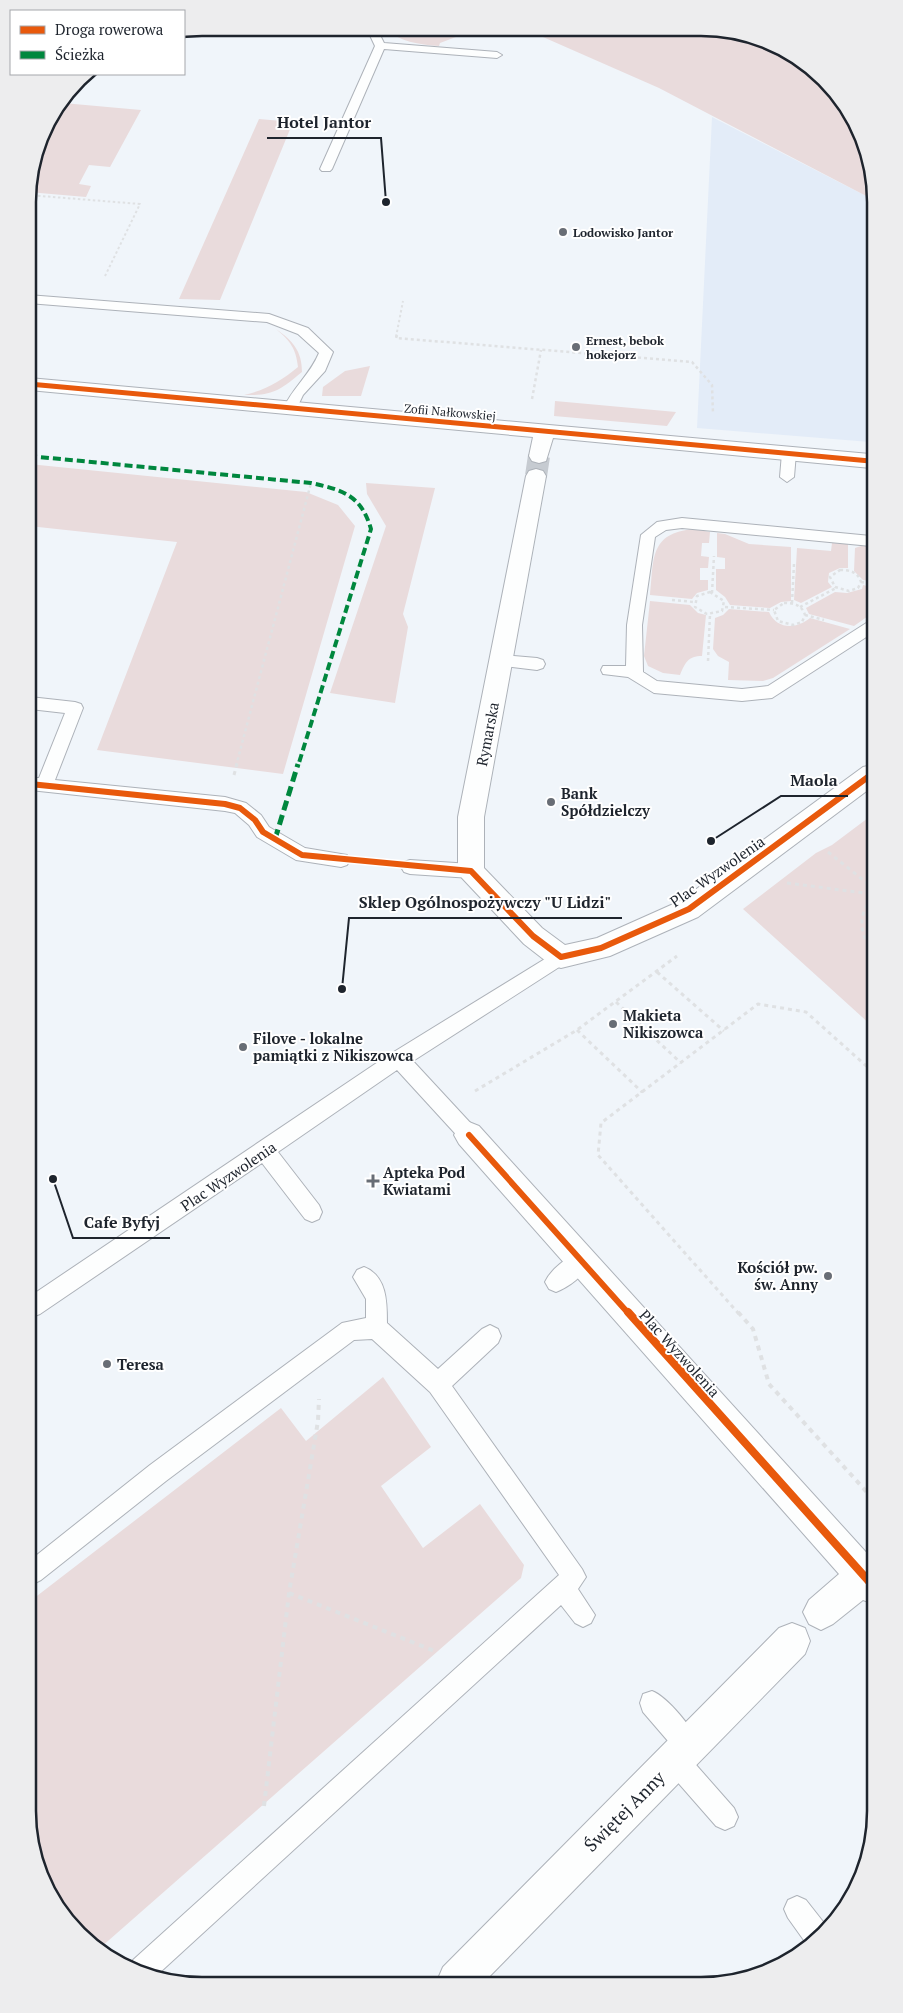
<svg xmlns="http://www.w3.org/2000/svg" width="903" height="2013" font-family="'PT Serif',serif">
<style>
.built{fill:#e3ecf8}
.green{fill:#e9dbdc}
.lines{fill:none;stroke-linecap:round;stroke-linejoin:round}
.minor-tunnel{stroke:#c6cbd1;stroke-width:22;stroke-dasharray:22 11;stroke-linecap:butt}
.service-casing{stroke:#adb2b9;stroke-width:2}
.minor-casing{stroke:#adb2b9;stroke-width:2}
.path-far3{stroke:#dfe1e3;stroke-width:2;stroke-dasharray:2.5 2.5;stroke-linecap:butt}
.path-far2{stroke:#dfe1e3;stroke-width:2.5;stroke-dasharray:3 3;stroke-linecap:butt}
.path-far1{stroke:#dfe1e3;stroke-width:3;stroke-dasharray:4 4;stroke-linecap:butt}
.path{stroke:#dfe1e3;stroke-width:4;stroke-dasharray:5 5;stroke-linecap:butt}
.service{fill:#fdfefe;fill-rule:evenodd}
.minor{fill:#fdfefe;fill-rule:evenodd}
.quiet-far1{stroke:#00873e;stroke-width:4;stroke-dasharray:8 4;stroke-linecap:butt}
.quiet{stroke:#00873e;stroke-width:5;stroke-dasharray:10 5;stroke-linecap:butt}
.cycleway-far2-casing{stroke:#fff;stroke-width:8}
.cycleway-far1-casing{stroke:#fff;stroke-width:9}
.cycleway-casing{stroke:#fff;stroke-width:11}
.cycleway-far2{stroke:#e8590c;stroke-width:5}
.cycleway-far1{stroke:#e8590c;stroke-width:6}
.cycleway{stroke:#e8590c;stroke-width:8}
.poi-dot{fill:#686d75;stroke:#fff;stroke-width:2}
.labels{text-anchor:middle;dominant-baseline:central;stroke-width:4;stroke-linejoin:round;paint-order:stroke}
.far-poi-label{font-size:12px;font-weight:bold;fill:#1e242d;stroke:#fff;text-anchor:start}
.far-street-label{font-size:12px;fill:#1e242d;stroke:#fff}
.street-label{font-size:15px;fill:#1e242d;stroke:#fff}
.poi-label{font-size:15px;font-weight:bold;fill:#1e242d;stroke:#fff;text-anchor:start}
.near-street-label{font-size:18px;fill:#1e242d;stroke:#fff}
.rim{fill:none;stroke:#1e242d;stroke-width:2.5}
.leader{fill:none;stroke:#1e242d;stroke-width:2}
.callout-dot{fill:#1e242d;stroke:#fff;stroke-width:2}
.callout-label{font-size:16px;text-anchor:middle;font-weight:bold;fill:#1e242d;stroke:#fff;stroke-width:4;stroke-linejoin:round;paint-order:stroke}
</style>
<rect width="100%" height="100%" fill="#f0f5fa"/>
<!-- built -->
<path class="built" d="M712,117l158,81v244l-173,-14z"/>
<!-- green -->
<path class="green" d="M383,29h94l-37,14 -1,3c-21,-1 -38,-5 -56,-17z
M527,30l207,1 82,40 36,44 17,42 1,41 -211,-110z
M63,103l78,7 -31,57 -21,-2 -10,19 12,2 -5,11 -58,-5 18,-67z
M259,119l34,3 -73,178 -41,-1z
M276,329c17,12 26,22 26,43 -22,18 -29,24 -58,23 22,-5 37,-14 54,-28 -2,-19 -8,-26 -22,-38z
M370,366l-9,30h-39l1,-9 22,-16z
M555,401l121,11 -9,14 -113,-10z
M29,464l277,28 32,13 17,21 -72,248 -186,-24 80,-208 -148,-16z
M366,483l69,5 -32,126 5,13 -13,76 -65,-10 56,-167 -19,-32z
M694,529l16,3 -1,11h-7l-1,13 8,1 -1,11h-8v12h8v10l-11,3 -5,6 -42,-4c4,-36 -1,-62 44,-66z
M717,533l8,1 24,10 42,3v54l-10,1 -11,6 -40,-3 -5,-8 -9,-7v-21h9v-11l-8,-1z
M832,543l16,1v24h-8l-11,5 -1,9 4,5 -31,16 -7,-3 3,-52 34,3z
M861,546h10v35l-8,-1 -9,-9 1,-23z
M863,585l8,2v27l-17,12 -45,-12 -3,-6 29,-16 12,1 15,-4z
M650,601l40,4 8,8 8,2 -4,41c-14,0 -17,7 -22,19l-17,-2 -15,-7 -4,-10z
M729,609l40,3c8,18 28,17 41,6l40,11 -77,49 -10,3 -35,-1 1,-18 -11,-6 -5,-7 2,-31 8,-3z
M872,815v211l-129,-117 73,-56 16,-8z
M383,1377l48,70 -50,39 42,62 57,-44 44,61 -3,13 -421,370 -13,-6 -36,-44 -17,-42 -1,-257 248,-191 25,33z"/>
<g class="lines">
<!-- minor-tunnel -->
<path class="minor-tunnel" d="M536,476l3,-20"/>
<!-- service casing -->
<g class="service-casing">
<path id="service" d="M367,29h10l7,14 113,9 5,3 -5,3 -113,-9 -52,120 -2,2h-8l-2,-2 55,-123z
M28,295l241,19 39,14 25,24 -8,19 -22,24 -8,17 -5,1 -7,-4c10,-22 27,-34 36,-56l-21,-19 -31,-12 -239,-19z
M789,448l7,5 -2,24 -7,5 -7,-5 2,-24z
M682,518l189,18v10l-189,-18 -16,2 -11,7 -13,88 1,47 14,9 85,8 26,-3 103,-66v14l-99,64 -30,3 -88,-8 -26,-16 -25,-3 -2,-4 2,-4h23l1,-41 14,-90 16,-13z
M501,655l36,3 6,2 2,4 -2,4 -6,2 -42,-5 -2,-4 2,-4z
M30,697l45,5 6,2 2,4 -28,72 170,17 21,6 15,12 8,12 36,21 42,7 3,5 -3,5 -6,2 -45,-7 -39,-23 -8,-12 -14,-12 -10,-2 -195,-21v-12h9l26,-65 -35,-4z
M410,860l61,4 6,2 3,5 -3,5 -6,2 -61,-4 -6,-2 -3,-5 3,-5z
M561,949l6,3 3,5 -3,5 -154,99 63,68 3,6 -3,6 -7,3 -7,-3 -65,-71 -119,82 41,53 3,7 -3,7 -7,3 -7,-3 -43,-56 -222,151 -8,3v-22l352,-237z
M580,1252l7,3 3,7c-5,13 -21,25 -34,30l-7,-3 -4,-7c6,-13 22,-25 35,-30z
M364,1267c23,9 23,35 23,56l51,46 44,-40 8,-4 8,4 3,7 -3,7 -46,43 130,183 4,8 -8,12 17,26 -4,8 -8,4 -8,-4 -14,-18 -405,371 -24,-12 1,-4 426,-385 -129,-183 -58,-53 -18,1 -188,141 -125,99 -8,4v-26l117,-93 192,-142 24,-5v-19l-13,-22 4,-7z
M652,1691c16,6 42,39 49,55l-4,9 -7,3 44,50 4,9 -4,9 -9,4 -9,-4 -50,-57 -4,-9 4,-9 8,-3 -31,-36 -3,-9 3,-9z
M797,1896l9,4 22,28 -20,18 -20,-28 -4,-9 4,-9z"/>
</g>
<!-- minor casing -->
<g class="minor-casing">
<path id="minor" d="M29,378l841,76 1,14 -318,-30 -7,23 -7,2 -7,-2 -3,-5 4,-19 -504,-47z
M536,469l7,2 3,5 -62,341v51l58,60 23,17 32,-7 83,-37 183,-134 9,-2v22l-174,130 -88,39 -49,12 -10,-3 -27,-21 -62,-66 -4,-7v-54l68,-341 3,-5z
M469,1122l10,4 395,435v43l-11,-4 -30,24 -12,6 -12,-6 -6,-12 6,-12 30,-26 -380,-430 -5,-9 5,-9z
M792,1623l13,5 5,13 -5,13 -320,327h-48l6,-14 336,-339z"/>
</g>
<!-- path-far3 -->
<path class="path-far3" d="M28,195l112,9 -35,72
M396,337l7,-36"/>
<!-- path-far2 -->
<path class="path-far2" d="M397,335l-1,3 296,24 20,23 1,29
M532,399l9,-49
M840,570c10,0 18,2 21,12l-3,6 -9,3 -14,-4 -5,-10z
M861,582l10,2
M710,592l14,9 -2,10 -15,3 -12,-7 2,-11z
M712,593l2,-37
M672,600l22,2
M784,603c10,0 18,2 21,12l-3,7 -9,3 -15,-4 -4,-11z
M792,603l2,-39
M725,607l49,3
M800,607l36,-19
M805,615l19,5
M708,661l2,-47
M236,766l75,-283"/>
<!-- path-far1 -->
<path class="path-far1" d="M234,775l3,-11
M828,852l44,35
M787,883l85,11
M872,898c-14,17 -13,35 0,52
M657,972l67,59
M616,1002l65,61
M577,1030l65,62
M475,1091l102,-61 100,-74
M739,1314l-141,-159 3,-32 157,-119 48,8 67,60"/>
<!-- path -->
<path class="path" d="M738,1312l15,17 16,55 105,116
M289,1593l148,59
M264,1806l25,-213 29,-172 1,-22"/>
<!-- service -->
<use href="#service" class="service"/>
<!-- minor -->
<use href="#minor" class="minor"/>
<!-- quiet-far1 -->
<path class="quiet-far1" d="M29,456l282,27c32,7 50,12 60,46l-73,237"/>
<!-- quiet -->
<path class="quiet" d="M275,839l23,-75"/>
<!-- cycleway-far2 casing -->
<g class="cycleway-far2-casing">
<path id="cycleway-far2" d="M29,384l841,77"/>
</g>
<!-- cycleway-far1 casing -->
<g class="cycleway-far1-casing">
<path id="cycleway-far1" d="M30,784l195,20 15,4 15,12 8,12 39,23 169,16 62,65 28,21 40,-9 88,-39 183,-135
M469,1135l160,179"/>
</g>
<!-- cycleway casing -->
<g class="cycleway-casing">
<path id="cycleway" d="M628,1312l246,275"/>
</g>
<!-- cycleway-far2 -->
<use href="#cycleway-far2" class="cycleway-far2"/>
<!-- cycleway-far1 -->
<use href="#cycleway-far1" class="cycleway-far1"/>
<!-- cycleway -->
<use href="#cycleway" class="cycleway"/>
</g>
<!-- markers -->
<g class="poi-dot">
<circle cx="563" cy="232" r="5"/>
<circle cx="576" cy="347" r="5"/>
<circle cx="551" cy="802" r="5"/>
<circle cx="613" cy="1024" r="5"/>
<circle cx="243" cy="1047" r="5"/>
<path d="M370.5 1173.5h5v5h5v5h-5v5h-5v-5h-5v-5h5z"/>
<circle cx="828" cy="1276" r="5"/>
<circle cx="107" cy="1364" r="5"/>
</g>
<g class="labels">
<!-- far-poi labels -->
<g class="far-poi-label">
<text x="573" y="232">Lodowisko Jantor</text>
<text x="586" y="340">Ernest, bebok<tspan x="586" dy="14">hokejorz</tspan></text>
</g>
<!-- far-street labels -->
<g class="far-street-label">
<text transform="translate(450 412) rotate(5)">Zofii Nałkowskiej</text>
</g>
<!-- street labels -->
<g class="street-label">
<text transform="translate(487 734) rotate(-79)">Rymarska</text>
<text transform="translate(717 871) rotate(-35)">Plac Wyzwolenia</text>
<text transform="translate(228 1176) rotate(-34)">Plac Wyzwolenia</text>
<text transform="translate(680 1353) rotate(48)">Plac Wyzwolenia</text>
</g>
<!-- poi labels -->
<g class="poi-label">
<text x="561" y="793">Bank<tspan x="561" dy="17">Spółdzielczy</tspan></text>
<text x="623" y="1015">Makieta<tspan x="623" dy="17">Nikiszowca</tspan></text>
<text x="253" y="1038">Filove - lokalne<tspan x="253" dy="17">pamiątki z Nikiszowca</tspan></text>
<text x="383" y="1172">Apteka Pod<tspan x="383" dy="17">Kwiatami</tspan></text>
<text x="818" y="1267" text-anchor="end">Kościół pw.<tspan x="818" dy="17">św. Anny</tspan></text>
<text x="117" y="1364">Teresa</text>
</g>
<!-- near-street labels -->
<g class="near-street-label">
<text transform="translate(624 1811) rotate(-45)">Świętej Anny</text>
</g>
</g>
<!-- crop -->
<path d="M0 0H903V2013H0ZM202 36H701A166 166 0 0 1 867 202V1811A166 166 0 0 1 701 1977H202A166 166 0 0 1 36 1811V202A166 166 0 0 1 202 36Z" fill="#ededee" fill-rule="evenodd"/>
<path class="rim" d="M202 36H701A166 166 0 0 1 867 202V1811A166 166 0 0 1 701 1977H202A166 166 0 0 1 36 1811V202A166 166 0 0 1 202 36Z"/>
<!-- callouts -->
<path class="leader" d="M386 202L381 138H267M711 841L781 796H848M342 989L349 918H622M53 1179L73 1238H170"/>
<g class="callout-dot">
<circle cx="386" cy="202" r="5"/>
<circle cx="711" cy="841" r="5"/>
<circle cx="342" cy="989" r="5"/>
<circle cx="53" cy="1179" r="5"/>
</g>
<g class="callout-label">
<text x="324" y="128">Hotel Jantor</text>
<text x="814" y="786">Maola</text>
<text x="485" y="908">Sklep Ogólnospożywczy "U Lidzi"</text>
<text x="122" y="1228">Cafe Byfyj</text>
</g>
<!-- legend -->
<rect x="10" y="10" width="175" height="65" fill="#ffffff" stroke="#a5a7ab"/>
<rect x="20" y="26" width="25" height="8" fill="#e8590c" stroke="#a5a7ab"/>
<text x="55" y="35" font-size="15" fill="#1e242d">Droga rowerowa</text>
<rect x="20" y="51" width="25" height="8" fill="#00873e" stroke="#a5a7ab"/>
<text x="55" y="60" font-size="15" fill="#1e242d">Ścieżka</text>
</svg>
